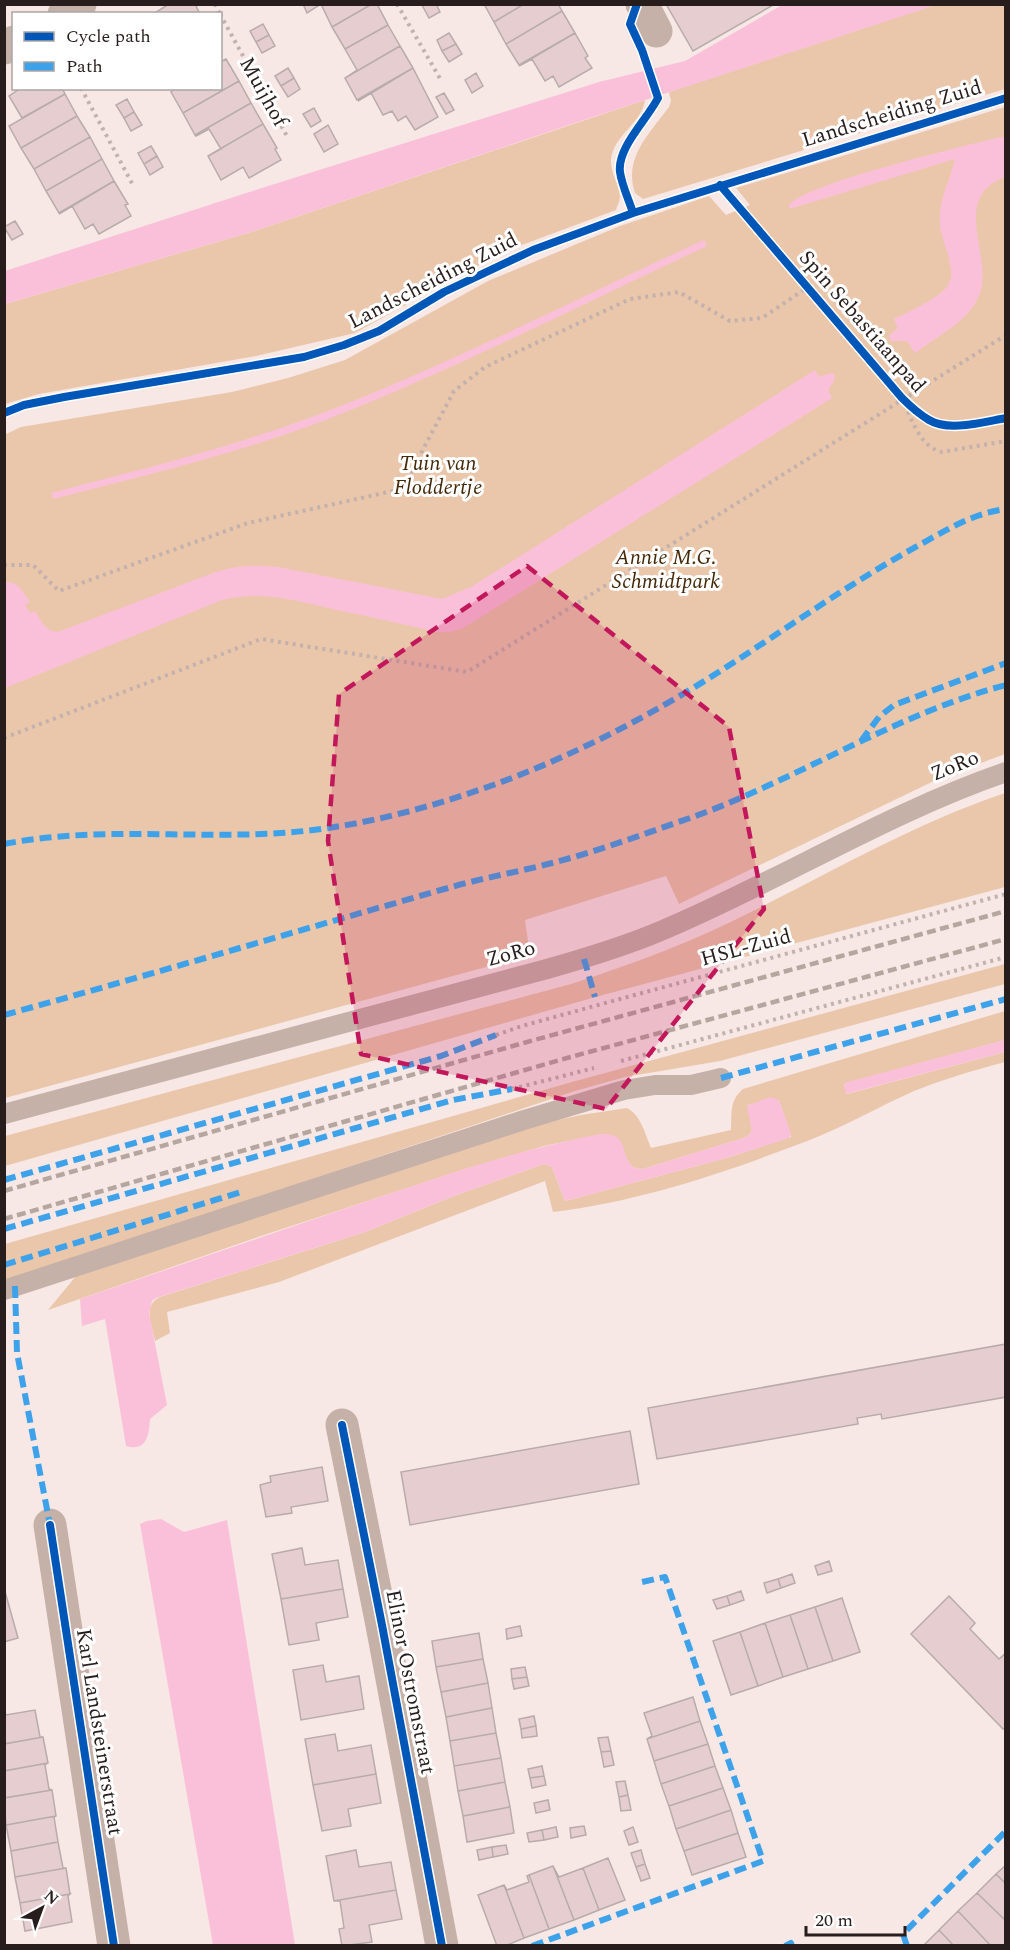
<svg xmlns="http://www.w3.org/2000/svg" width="1010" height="1950" font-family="Spectral,serif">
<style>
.green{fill:#eac7ab}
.water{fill:#fbc0d9}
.building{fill:#e6ced0;stroke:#b8abab;stroke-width:1.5}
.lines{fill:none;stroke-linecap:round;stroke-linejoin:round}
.path{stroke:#c2b1ac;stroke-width:4;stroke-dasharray:3 4.5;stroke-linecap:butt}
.lane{stroke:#c6b1a8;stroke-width:20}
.street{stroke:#c6b1a8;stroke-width:33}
.rail{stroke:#b5a6a0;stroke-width:4.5;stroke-dasharray:9 4.5;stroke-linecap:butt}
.quiet{stroke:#3ea2ea;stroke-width:6;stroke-dasharray:12 6;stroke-linecap:butt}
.cycleway-casing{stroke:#fff;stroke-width:11}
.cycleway{stroke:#0057b8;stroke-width:8}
.marked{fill:#c2185b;fill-opacity:0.2;stroke:#c2185b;stroke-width:4.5;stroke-dasharray:12 8;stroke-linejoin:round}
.labels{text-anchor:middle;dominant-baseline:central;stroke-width:6;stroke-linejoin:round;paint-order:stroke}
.street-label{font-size:21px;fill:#271d1c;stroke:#fff}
.park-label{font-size:21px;font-style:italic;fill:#452807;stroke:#fff}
</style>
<rect width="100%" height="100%" fill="#f7e7e5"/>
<!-- green -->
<path class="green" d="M936,4l69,1v84l-362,110 -8,-6c-12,-35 15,-60 34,-86l2,-6 -2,-9z
M645,100c-3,21 -25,32 -32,51 -7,17 6,30 7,46 0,4 -3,9 -4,13l-97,36 -52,25 -112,62 -99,23 -217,38 -34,10v-100l243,-71z
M1005,107v647l-67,25 -259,125 -13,-28 -141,44 5,35 -525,143 -1,-663 17,-8 211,-35 56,-14 57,-18 143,-79 132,-55 89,-30 17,19 24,-10 -14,-17z
M1005,793v94l-413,111 -587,168v-30l566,-152c61,-20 121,-42 178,-71 84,-42 167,-90 256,-120z
M1005,964v20l-285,77 -95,16 -50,14 -570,191v-38l567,-162z
M1005,1011v29l-161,44 3,10 158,-42v10c-30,8 -61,17 -91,29 -36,16 -70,36 -107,50 -83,32 -166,60 -254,71l-8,-31 -266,101 -112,30 3,21 -15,8c-3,-16 -13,-35 5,-44l205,-65 86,-35 93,-33 8,3 13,34 165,-44 61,-20 -12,-37 -31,5 4,26 -5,6 -104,32c-16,0 -17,-12 -21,-24l-19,-11 -59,12 -88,26 -192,63 -216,75 28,-34 454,-150 51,-11 46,-7c14,7 18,26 24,40l80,-18c1,-17 -2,-29 12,-41z"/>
<!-- water -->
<path class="water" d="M782,5h154l-349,114 -339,114 -243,71v-33l235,-76 359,-113 86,-21z
M1005,136v41c-58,22 -8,83 -27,121 -11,24 -42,39 -63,55l-8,-12h-16l-2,-5 9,-8 -4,-9c14,-7 52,-23 56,-38 3,-7 0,-16 -1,-23 -3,-12 -9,-24 -9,-36 -1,-25 10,-40 15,-63l-162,49h-4v-3c17,-22 180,-60 216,-69z
M704,240l3,6c-127,59 -253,124 -384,175 -88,33 -179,55 -270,78l-2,-6c91,-24 181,-46 269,-79 131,-50 257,-116 384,-174z
M815,370l4,7 11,-4 5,1 -1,7 -6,9 4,8 -369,230 -14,4h-12c-33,-8 -67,-15 -100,-22 -40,-9 -74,-20 -115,-10l-217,88v-106c13,-1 18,10 25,20l-5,3 5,8 5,-2c7,11 10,20 23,21l155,-59c23,-8 42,-8 65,-6l164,32 29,-12z
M1005,1040v12l-159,42 -2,-11z
M770,1097l9,3 12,34 -2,4 -59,19 -165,44 -13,-34 -8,-3 -93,33 -86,35 -209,66 -4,3 -3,12 18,92 -17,14c-1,16 -3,33 -24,27l-21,-127 -23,7 -2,-27c116,-39 232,-80 348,-118 43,-14 87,-28 131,-38 15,-3 30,-8 45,-9 30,0 12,35 39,35l104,-32 5,-6 -5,-25z
M161,1519l23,13 43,-12 68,425h-82l-73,-421 7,-3z"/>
<!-- building -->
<path class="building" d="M169,4h26l5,10h-47z
M303,4h18l-14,9z
M321,4h51l-40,23z
M372,4h5l11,21 -43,24 -13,-22z
M436,4l4,8 -11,6 -7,-13z
M484,4h40l-30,18z
M524,4h34l4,7 -56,33 -12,-22z
M666,4h109l-82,47z
M562,11l13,22 -56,32 -13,-21z
M263,24l6,11 -13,7 -6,-11z
M388,25l12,21 -55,32 12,-8 -12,-21z
M449,33l7,11 -14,7 -5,-11z
M575,33l13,23 -3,2 7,10 -33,19 -6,-11 -8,5 -13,-22 -13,7z
M269,35l6,11 -13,7 -6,-11z
M456,44l6,10 -13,8 -7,-11z
M400,46l13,22 -56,32 -12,-22z
M226,59l13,22 -56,32 -12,-21 5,-4h44v-26z
M288,68l6,10 -13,8 -6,-10z
M413,68l25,49 -23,13 -9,-14 -8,5 -6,-10 -9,4 -12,-22 -13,8z
M476,73l7,13 -11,7 -7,-13z
M294,78l6,11 -12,8 -7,-11z
M239,81l12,22 -56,32 -12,-22z
M21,88h41l3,6 -43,24 -13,-22z
M444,93l10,17 -8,4 -10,-17z
M65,94l12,22 -56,32 -12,-22z
M127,99l7,13 -10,6 -8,-13z
M251,103l12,21 -55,32 13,-7 -12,-20 -13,7 -1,-1z
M314,108l7,13 -10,6 -8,-13z
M134,112l8,13 -11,6 -7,-13z
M77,116l13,21 -56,32 -13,-21z
M263,124l14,24 -2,1 6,11 -32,18 -6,-11 -22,13 -13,-24z
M328,125l10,19 -14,8 -10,-18z
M90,137l12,22 -56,32 -12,-22z
M151,146l6,10 -13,8 -6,-11z
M157,156l6,11 -13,8 -6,-11z
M102,159l12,22 -55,32 -13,-22z
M114,181l14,23 -3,1 6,11 -32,18 -6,-10 -8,5 -13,-23 -13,8z
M15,221l8,13 -11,6 -8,-13z
M1006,1344v53l-124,22 -1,-5 -24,4 1,6 -201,35 -9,-51z
M630,1431l9,53 -229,41 -9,-53z
M322,1467l6,34 -37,6 1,6 -26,4 -6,-32 11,-3 -1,-6z
M302,1548l3,17 33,-5 5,29 -62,10 -9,-45z
M829,1561l3,10 -14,4 -3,-9z
M792,1574l3,9 -14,5 -3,-9z
M778,1579l3,9 -14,5 -3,-10z
M4,1588l14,50 -14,4z
M343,1589l5,28 -32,6 3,17 -30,5 -8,-46z
M741,1591l3,9 -14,5 -3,-9z
M727,1596l3,9 -13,4 -4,-9z
M949,1596l26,27 -5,6 29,30 7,-6v74l-3,2 -92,-95z
M842,1598l18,54 -27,9 -18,-54z
M815,1607l18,54 -25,8 -18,-54z
M790,1615l18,54 -25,8 -18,-54z
M765,1623l18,54 -25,9 -18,-54z
M520,1626l2,10 -15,3 -1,-10z
M740,1632l18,54 -27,9 -18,-54z
M479,1633l4,26 -47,8 -4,-26z
M483,1659l5,24 -47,9 -5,-25z
M323,1665l3,17 33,-6 5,33 -63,11 -8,-50z
M525,1667l2,10 -15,2 -1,-10z
M527,1677l2,9 -15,3 -2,-10z
M488,1683l4,25 -46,9 -5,-25z
M693,1697l7,24 -53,18 5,-3 -8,-23z
M4,1708l2,7 29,-5 5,27h3l-39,7z
M492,1708l4,25 -46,8 -4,-24z
M534,1716l2,10 -15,3 -2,-10z
M700,1721l8,23 -54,17 -7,-22z
M536,1726l1,10 -15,2 -1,-9z
M496,1733l5,25 -47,8 -4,-25z
M335,1734l3,17 33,-6 5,29 -63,11 -8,-46z
M43,1737l5,26 -44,8v-27z
M608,1737l3,14 -10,1 -3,-14z
M708,1744l7,22 -54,18 -7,-23z
M611,1751l3,14 -10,2 -3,-15z
M501,1758l4,24 -47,9 -4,-25z
M48,1763l-3,2 4,24 3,1 -48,8v-27z
M542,1766l2,10 -14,2 -2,-9z
M715,1766l8,22 -54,18 -8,-22z
M376,1774l5,29 -33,6 3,17 -29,5 -9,-46z
M544,1776l2,9 -14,3 -2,-10z
M625,1781l3,14 -9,2 -3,-15z
M505,1782l5,25 -47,9 -5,-25z
M723,1788l8,22 -55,19 -7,-23z
M52,1790l4,26 -50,9 -2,-27z
M628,1795l3,15 -10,1 -2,-14z
M548,1800l2,10 -14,3 -2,-10z
M510,1807l4,26 -47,9 -4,-26z
M731,1810l7,23 -54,18 -8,-22z
M56,1816l-2,1 4,25 -47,9 -5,-26z
M584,1826l2,9 -15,3 -1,-10z
M556,1827l2,10 -14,3 -2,-10z
M633,1827l5,15 -9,3 -5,-14z
M542,1830l2,10 -15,2 -2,-9z
M738,1833l8,24 -54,18 -8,-24z
M58,1842l5,26h3l-51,9 -4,-26z
M506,1845l2,9 -15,3 -1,-10z
M492,1847l1,10 -14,3 -2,-10z
M356,1850l3,17 32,-5 5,28 -62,11 -8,-45z
M641,1850l4,14 -9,3 -5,-14z
M608,1858l17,42 -26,10 -16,-42z
M645,1864l5,14 -9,3 -5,-14z
M1006,1865v19l-10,-10z
M553,1866l6,11 24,-9 16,42 -25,10z
M553,1866l21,54 -25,9 -20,-54z
M66,1868l4,26 -50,9 -5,-26z
M996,1874l10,10v37l-29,-28z
M529,1875l20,54 -25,9 -20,-53 3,5 22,-8 -2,-6z
M504,1885l20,53 -19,8h-8l-19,-51z
M396,1890l6,29 -33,6 3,17 -30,4 -3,-17 5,-1 -4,-27h-6z
M977,1893l29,28v25h-15l-33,-35z
M70,1894l-2,2 4,26 -47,9 -5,-28z
M958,1911l33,35h-37l-15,-16z
M939,1930l15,16h-31z"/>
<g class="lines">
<!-- path -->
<path class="path" d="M215,4l5,10
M397,4l45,78
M220,14l68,124
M81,88l53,99
M902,398c9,19 17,49 40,54l64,-11
M4,565h29l26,26 189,-68 154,-34 52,-98 31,-24 145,-68 49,-7 51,29 32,-3 46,-31
M4,738l257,-99 206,33 539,-337
M496,1035l26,-9 76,-21 408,-111
M621,1061l385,-104
M512,1089l82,-21"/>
<!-- lane -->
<path class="lane" d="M4,1114l543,-145c39,-11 79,-23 116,-39 116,-49 224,-117 343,-158
M4,1290l520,-170 100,-30 31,-5h36l30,-7"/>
<!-- street -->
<path class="street" d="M642,4l14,27
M64,14l16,-10
M4,48l10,-6
M342,1425l40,200 60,321
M50,1525l64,421"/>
<!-- rail -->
<path class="rail" d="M4,1191l523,-149 479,-131
M4,1219l563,-161 439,-119"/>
<!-- quiet -->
<path class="quiet" d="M861,741l18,-24 15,-12 112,-42
M4,844c91,-18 185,-5 277,-11 78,-5 157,-27 231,-55 67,-26 133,-60 194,-98 72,-45 140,-95 215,-136 27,-15 53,-31 85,-35
M584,959l11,38
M4,1015c149,-41 296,-85 444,-127 34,-10 70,-16 104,-25 47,-12 94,-30 141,-46 105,-38 205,-104 313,-132
M721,1078l285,-79
M4,1180l437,-124 55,-21
M4,1229l449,-129 59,-11
M4,1265l237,-73
M15,1286l2,67 33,172
M532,1946l231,-85 -98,-284 -23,5
M785,1946l6,-3 1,3
M907,1946l-4,-12 103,-103"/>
<!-- cycleway casing -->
<g class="cycleway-casing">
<path id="cycleway" d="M720,185l182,213c8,8 17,16 27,22 20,12 54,2 77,-2
M633,213c-4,-13 -11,-27 -13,-41 -3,-24 26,-51 38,-74l-16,-48 -12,-26 7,-20
M4,413l20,-8 40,-8 240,-40 40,-12 35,-14 65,-39 89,-42 100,-37 373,-115
M342,1425l40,200 60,321
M50,1525l64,421"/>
</g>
<!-- cycleway -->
<use href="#cycleway" class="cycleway"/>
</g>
<!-- marked area -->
<path class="marked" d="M527,566l202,161 35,182 -158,200 -245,-55 -33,-213 11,-147z"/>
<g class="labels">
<!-- street labels -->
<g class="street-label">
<text transform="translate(263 92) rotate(61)">Muijhof</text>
<text transform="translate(892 114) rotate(-17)">Landscheiding Zuid</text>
<text transform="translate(433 281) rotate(-27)">Landscheiding Zuid</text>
<text transform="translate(862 322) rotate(49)">Spin Sebastiaanpad</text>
<text transform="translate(955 766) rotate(-22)">ZoRo</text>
<text transform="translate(746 948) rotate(-15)">HSL-Zuid</text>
<text transform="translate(511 954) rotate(-15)">ZoRo</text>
<text transform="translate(410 1682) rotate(79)">Elinor Ostromstraat</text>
<text transform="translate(99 1732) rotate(81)">Karl Landsteinerstraat</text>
</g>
<!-- park labels -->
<g class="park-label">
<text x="438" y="464">Tuin van<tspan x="438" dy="24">Floddertje</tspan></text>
<text x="666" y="558">Annie M.G.<tspan x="666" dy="24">Schmidtpark</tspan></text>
</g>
</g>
<!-- border -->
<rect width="1010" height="1950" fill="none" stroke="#271d1c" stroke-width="12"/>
<!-- legend -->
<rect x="12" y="12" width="210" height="78" fill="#ffffff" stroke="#a9a5a4" stroke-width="1.5"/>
<rect x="24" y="32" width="30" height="9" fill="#0057b8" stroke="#a9a5a4" stroke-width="1.5"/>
<text x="66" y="42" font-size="18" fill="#271d1c">Cycle path</text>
<rect x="24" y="62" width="30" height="9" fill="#3ea2ea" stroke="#a9a5a4" stroke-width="1.5"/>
<text x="66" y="72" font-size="18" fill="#271d1c">Path</text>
<!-- north arrow -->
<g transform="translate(42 1908) rotate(41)" stroke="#ffffff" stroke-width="4.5" paint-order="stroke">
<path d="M0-4.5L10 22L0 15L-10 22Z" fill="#271d1c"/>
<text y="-9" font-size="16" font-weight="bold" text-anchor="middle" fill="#271d1c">N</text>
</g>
<!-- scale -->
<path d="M806 1926v9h99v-9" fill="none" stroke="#271d1c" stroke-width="3"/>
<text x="815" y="1926" font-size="18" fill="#271d1c" stroke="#ffffff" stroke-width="4.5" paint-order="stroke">20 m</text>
</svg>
